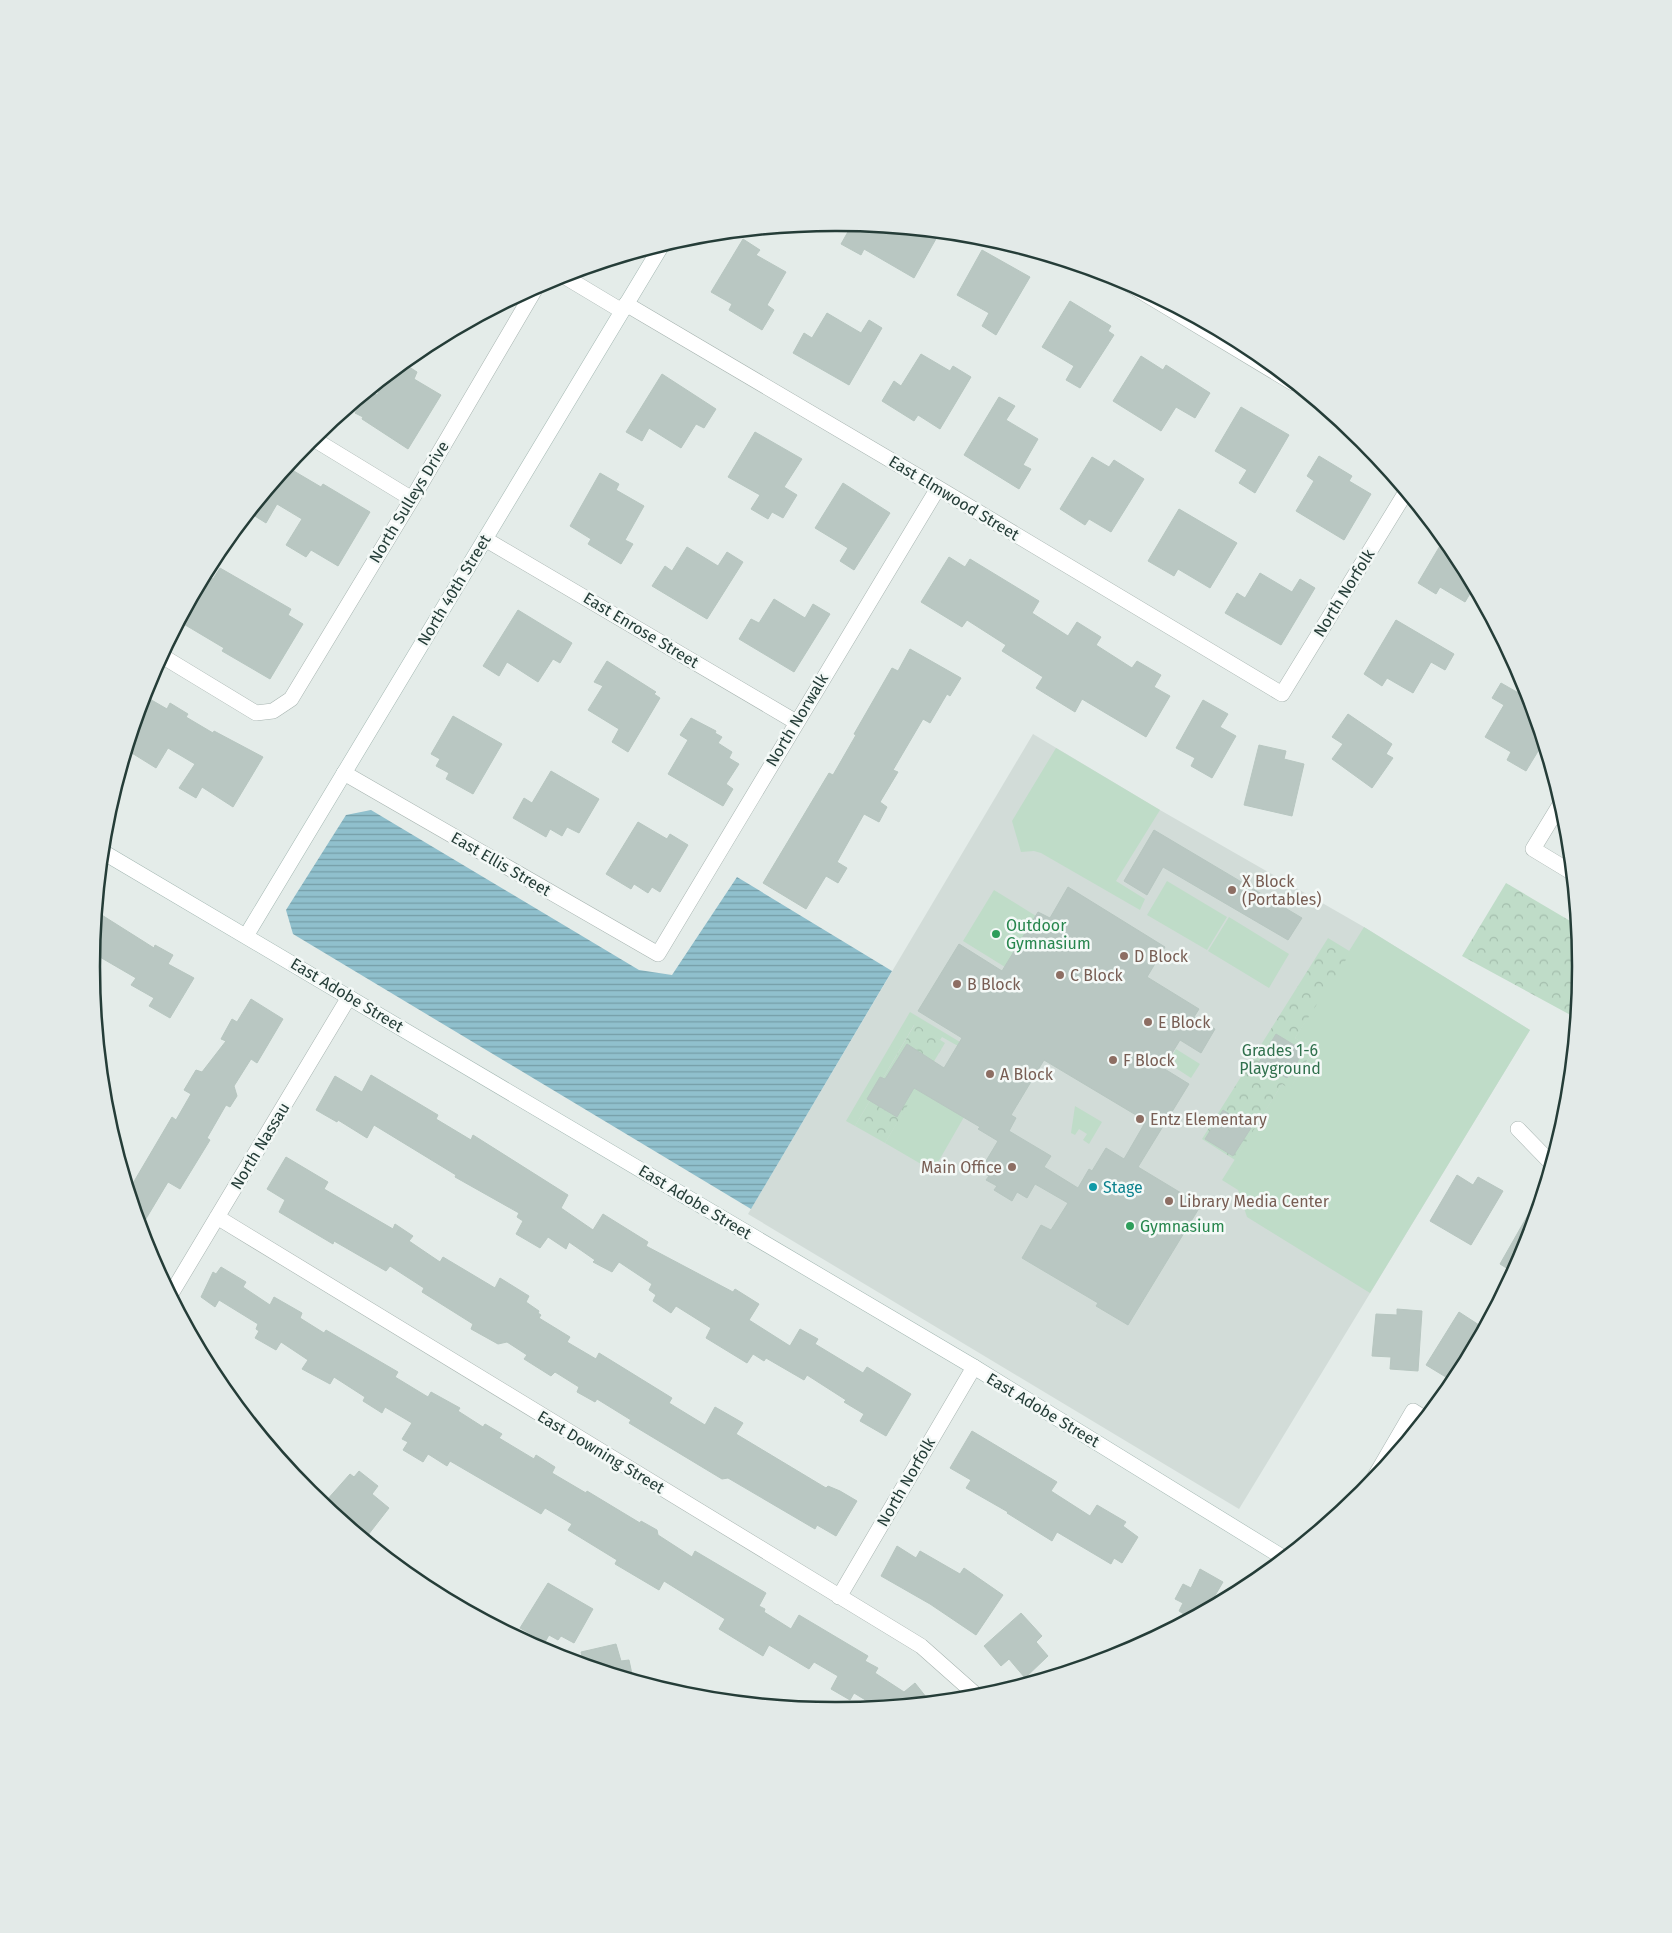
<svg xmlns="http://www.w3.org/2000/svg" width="1672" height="1933" font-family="'Fira Sans',sans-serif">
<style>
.built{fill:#d2dcd8}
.grass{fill:#bfdcc8}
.park{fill:url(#park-crowns)}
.water{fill:url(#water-rules)}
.building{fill:#b9c7c2;stroke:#b7c6c0;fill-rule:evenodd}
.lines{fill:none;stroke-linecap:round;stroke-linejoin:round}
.street-casing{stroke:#a7b4b0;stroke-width:16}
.secondary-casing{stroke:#a3b7b2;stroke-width:16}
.street{stroke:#fff;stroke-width:15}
.secondary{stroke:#fff;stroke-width:15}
.education-dot{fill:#8d6e63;stroke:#f4f9f7;stroke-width:2}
.leisure-dot{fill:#2e9e5b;stroke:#f4f9f7;stroke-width:2}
.culture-dot{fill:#0f9aa8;stroke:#f4f9f7;stroke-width:2}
.labels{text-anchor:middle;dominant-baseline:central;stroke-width:5;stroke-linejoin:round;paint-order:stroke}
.street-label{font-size:16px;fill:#253d38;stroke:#f4f9f7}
.education-label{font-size:16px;fill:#785e54;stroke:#f4f9f7;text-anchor:start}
.leisure-label{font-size:16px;fill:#27864d;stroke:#f4f9f7;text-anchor:start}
.park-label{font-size:16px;fill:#31714e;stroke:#f4f9f7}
.culture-label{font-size:16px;fill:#0d838f;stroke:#f4f9f7;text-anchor:start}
.rim{fill:none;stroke:#253d38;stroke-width:2.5}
</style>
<defs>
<pattern id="park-crowns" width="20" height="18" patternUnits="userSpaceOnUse" patternTransform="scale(1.25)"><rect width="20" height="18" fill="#bfdcc8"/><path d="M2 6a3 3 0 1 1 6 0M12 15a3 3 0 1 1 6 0" fill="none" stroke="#a4bead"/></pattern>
<pattern id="water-rules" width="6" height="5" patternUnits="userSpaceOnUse" patternTransform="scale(1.25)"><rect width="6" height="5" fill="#90c0cd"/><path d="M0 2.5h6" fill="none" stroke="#759da7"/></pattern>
</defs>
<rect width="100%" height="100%" fill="#e4ece9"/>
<!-- built -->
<path class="built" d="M1033,734l127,76 204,117 166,103 -291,479 -491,-295z"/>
<!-- grass -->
<path class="grass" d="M1056,748l104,62 -44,71 29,18 -5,11 -99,-57 -7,-2 -13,1 -9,-31z
M1167,881l60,36 -20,33 -60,-35z
M994,890l42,26 -31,51 -42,-26z
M1229,917l60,37 -20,34 -61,-37z
M1364,927l166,103 -160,263 -123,-76 -9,-27 -16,-10 60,-96 8,4 24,-38 -19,-12z
M910,1012l50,30 -2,4 -16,-9 -2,3 -26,-15 -59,101 -9,-5z
M1176,1049l24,15 -9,14 -23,-15z
M932,1063l32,54 -31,54 -48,-28z
M1075,1106l27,16 -13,22 -6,-4 4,-6 -8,-5 -4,6 -4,-2z"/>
<!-- park -->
<path class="park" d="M1506,883l71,42 4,42 -5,51 -114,-62z
M1328,938l23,14 -56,86 19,11 -24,40 -8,-5 -47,76 -33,-21z
M915,1024l30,19 -60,100 -30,-17z"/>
<!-- water -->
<path class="water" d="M371,810l268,160 33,5 65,-98 155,94 -141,238 -458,-275 -7,-24 60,-95z"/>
<!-- building -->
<path class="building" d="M853,223l73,8 11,6 -23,41 -50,-29 -3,6 -20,-11z
M743,239l17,11 -4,5 30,17 -19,33 7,5 -12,20 -33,-20 3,-6 -21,-12z
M982,250l48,27 -34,58 -14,-9 7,-13 -32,-18z
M1070,301l41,25 -3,5 6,4 -34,53 -14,-8 8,-14 -32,-19z
M827,313l34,20 8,-13 13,8 -33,57 -56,-32 11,-20 8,5z
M921,354l29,17 3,-5 18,11 -31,52 -22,-14 -4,6 -32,-20 12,-20 7,5z
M1141,356l22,14 3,-5 44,28 -15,25 -19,-11 -15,24 -48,-30z
M403,363l14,9 -3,7 27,16 -33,54 -46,-30 1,-2 -8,-4 13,-21 1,-1 8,4 12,-20z
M662,374l54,35 -12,19 -8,-4 -15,24 -32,-20 -7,13 -16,-9z
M999,397l16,9 -9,14 32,19 -15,26 8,4 -12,20 -55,-34z
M1241,407l48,28 -34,58 -16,-10 8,-13 -32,-19z
M755,432l47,27 -18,28 13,8 -14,23 -11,-6 -4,7 -17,-10 9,-14 -32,-18z
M1319,456l33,20 -3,5 22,13 -27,46 -48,-29 18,-30 -7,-5z
M1092,457l17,10 5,-7 30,19 -33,53 -22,-13 -4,6 -25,-16z
M287,467l34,20 2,-3 47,28 -32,54 -27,-16 -5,7 -20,-12 16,-26 -25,-15 -11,19 -16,-10z
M600,473l19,11 -3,6 28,16 -19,34 8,4 -12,20 -33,-20 3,-5 -21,-13z
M843,483l47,30 -36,57 -14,-9 8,-13 -33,-20z
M1179,509l58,34 -27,45 -32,-19 -4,7 -26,-15z
M1444,539l11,14 19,34 -9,15 -25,-15 -4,7 -18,-11z
M687,547l31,19 9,-14 16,10 -36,57 -55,-33 13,-20 7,5z
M949,557l16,10 5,-8 69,42 -7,12 36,23 9,-14 24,15 -5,8 36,23 5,-7 24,14 -7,12 16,9 -24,41 -64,-38 -7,13 -39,-24 7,-11 -41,-26 4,-6 -39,-25 -5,7 -41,-25z
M220,568l71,41 -3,6 15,9 -33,55 -48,-28 2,-3 -42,-25 5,-9 -2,-2 20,-37 8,4z
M1260,573l32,19 8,-13 15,9 -34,57 -56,-32 12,-20 8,5z
M774,599l31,19 8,-14 17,10 -36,58 -55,-33 12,-20 8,4z
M518,610l54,33 -12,20 -7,-4 -15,23 -31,-20 -8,14 -16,-10z
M1396,620l58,34 -9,16 -14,-8 -18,31 -26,-15 -5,8 -18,-12z
M910,649l51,29 -11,18 -3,-2 -17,29 -7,-4 -30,51 5,2 -18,30 7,5 -8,15 -15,-8 -27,48 10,6 -9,15 -12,-7 -20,33 -43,-26 66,-110 4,2 23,-40 -2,-1 38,-66 6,3z
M607,661l49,31 -2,2 6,4 -32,54 -16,-10 7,-13 -31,-19 15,-24 -9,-4z
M1501,683l28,16 14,44 -17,28 -19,-11 4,-8 -26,-15 19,-32 -12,-7z
M148,698l19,11 3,-6 18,11 -2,3 27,16 1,-2 49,26 -30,50 -31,-20 -6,11 -17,-10 16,-24 -27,-16 -12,20 -29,-18 15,-49 3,2z
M1203,700l25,14 -8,13 16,9 -24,42 -21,-12 4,-8 -19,-10z
M1348,714l44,30 -6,10 7,4 -21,30 -40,-29 11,-15 -11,-7z
M453,716l49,28 -29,50 -27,-15 3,-6 -13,-7 4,-7 -9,-5z
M691,718l25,13 -1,2 7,4 -4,6 14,9 -3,6 10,6 -13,20 7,5 -10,17 -55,-32 20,-34 -8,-5z
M1259,745l27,6 -2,8 20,5 -12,52 -48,-11z
M551,771l48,28 -20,34 -12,-6 -5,9 -12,-7 -4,8 -33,-19 11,-20 8,5z
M638,822l29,17 3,-5 18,11 -28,47 -8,-5 -4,6 -14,-9 -3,5 -25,-15z
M1154,830l148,88 -14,22 -125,-73 -16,28 -23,-14z
M1068,887l97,60 -18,30 52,32 -5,8 21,12 -14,24 -21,-13 -17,28 26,16 -51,83 63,38 -73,120 -32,-19 2,-3 -76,-45 19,-33 10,5 17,-27 -33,-19 -8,14 -10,-6 -5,9 -18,-11 3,-4 -11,-6 3,-4 -9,-5 18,-30 -20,-12 2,-2 -66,-39 -17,29 -30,-18 13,-22 5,2 22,-35 37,24 18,-30 -44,-27 41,-67 43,27 36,-59 12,6zM1044,1060l102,61 -22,38 -18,-11 -14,23 -3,-2 -11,19 -34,-21 7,-11 -42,-25 7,-13 -5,-3z
M97,912l57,36 1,-3 18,10 -5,9 26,14 -24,40 -21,-12 5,-8 -23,-13 5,-7 -43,-25z
M251,999l32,20 -26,44 -6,-4 -17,27 3,10 -7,11 -4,-2 -19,33 3,2 -30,49 -12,-7 -27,45 -12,-37 43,-73 4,3 15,-26 -7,-4 12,-20 6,2 24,-31 -5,-2 11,-20 5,3z
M1276,1034l28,17 -17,27 -28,-16z
M371,1075l67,40 -2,4 35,21 2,-5 95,60 -7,13 32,22 10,-16 45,28 -2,4 87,46 2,-3 24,15 -10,16 41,26 10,-17 18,10 -3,5 48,29 4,-6 44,27 -25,42 -26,-15 4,-7 -20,-12 2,-2 -39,-25 -3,5 -38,-22 -2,3 -11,-7 -6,9 -41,-25 5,-10 -35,-22 -5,7 -18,-12 3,-6 -7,-5 3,-6 -33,-22 -7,10 -19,-10 2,-2 -26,-18 -3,7 -18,-12 -8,11 -24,-14 7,-13 -6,-4 2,-4 -64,-36 1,-2 -82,-50 -7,13 -29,-18 -1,2 -21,-12 19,-34 27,16z
M1223,1110l28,18 -18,28 -28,-17z
M286,1157l42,25 -4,7 69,40 2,-5 18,12 -4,5 31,21 3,-5 52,31 5,-10 29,18 -3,6 13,9 -1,2 3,2 -2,3 31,19 -3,5 29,17 3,-6 73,45 -3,5 36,22 10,-18 28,16 -7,11 90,54 2,-2 12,5 17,10 -21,35 -19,-11 -2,4 -87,-51 -6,1 -93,-56 2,-3 -34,-21 -2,3 -18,-10 2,-5 -24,-15 -4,4 -27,-17 3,-4 -20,-13 -9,2 -27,-15 2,-5 -51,-32 2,-4 -34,-22 -4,5 -52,-30 -1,3 -54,-32 6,-12 -18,-11z
M1457,1175l16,10 5,-8 25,14 -32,54 -41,-24z
M1529,1213l6,3 -11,36 -11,20 -13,-8z
M221,1267l25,15 -3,5 27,18 4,-8 28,16 -2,5 24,15 2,-3 72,42 -3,5 33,20 3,-5 29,16 -2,3 25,16 2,-3 17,10 -3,4 35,21 2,-4 19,12 -3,6 34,20 1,-2 53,32 1,-2 16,9 1,5 34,22 3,-6 71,42 -7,13 6,3 -1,3 27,17 8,-14 69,41 -3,5 13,7 -3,5 29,19 11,-9 15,19 -53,5 -23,-14 -4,7 -19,-11 7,-13 -24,-14 -5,7 -40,-24 -6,11 -44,-27 6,-10 -61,-38 -5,9 -44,-26 2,-4 -49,-30 4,-6 -27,-16 -4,6 -91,-53 -3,5 -19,-12 -5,8 -20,-12 5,-8 -6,-3 10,-16 -27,-16 -3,6 -19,-12 2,-4 -31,-20 -4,7 -28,-15 6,-9 -27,-18 -5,8 -21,-12 4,-7 -3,-2 2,-5 -39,-24 -4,7 -14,-10 12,-25 3,2z
M1397,1309l25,2 -4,60 -28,-2 1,-12 -19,-1 4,-42 21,1z
M1459,1312l20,13 -3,5 4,3 -26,49 -28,-17z
M972,1431l85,51 -6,9 39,25 7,-11 29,17 -3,4 15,11 -16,26 -8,-5 -3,6 -54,-32 -5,9 -45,-28 1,-1 -42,-24 5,-8 -21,-12z
M359,1471l19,15 -6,8 17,14 -21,27 -42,-34 24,-27 4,3z
M897,1546l19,12 4,-7 40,23 4,-6 39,27 -27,40 -46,-31 -49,-28z
M1200,1569l23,13 -10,17 6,3 -29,16 -11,-7 4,-8 -8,-4 8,-15 8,4z
M548,1583l45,26 -19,34 -13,-7 -3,4 -9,-5 -4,7 -25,-14z
M1021,1613l21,23 -6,6 12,14 -23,22 -16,-19 -8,7 -17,-20z
M616,1644l5,17 8,-1 4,19 -49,-15 -3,-12z"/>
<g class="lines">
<!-- street casing -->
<g class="street-casing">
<path id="street" d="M562,275l60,36
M1117,277l176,106
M626,304l312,184 344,206 124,-202
M312,438l100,61
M485,539l311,183
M162,656l94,57 17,-2 18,-12 121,-200 125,-213
M344,773l314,181 280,-466
M1561,803l-28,46 38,23
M1518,1129l33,34
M217,1217l704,429 53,47 2,4
M171,1294l178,-297
M1371,1483l42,-72 11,7
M839,1597l135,-230"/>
</g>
<!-- secondary casing -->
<g class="secondary-casing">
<path id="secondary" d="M103,852l871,515 310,191
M246,936l416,-691"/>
</g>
<!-- street -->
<use href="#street" class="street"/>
<!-- secondary -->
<use href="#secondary" class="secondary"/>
</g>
<!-- markers -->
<g class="education-dot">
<circle cx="1232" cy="890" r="5"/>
<circle cx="1124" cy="956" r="5"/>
<circle cx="1060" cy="975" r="5"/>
<circle cx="957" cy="984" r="5"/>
<circle cx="1148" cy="1022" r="5"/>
<circle cx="1113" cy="1060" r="5"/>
<circle cx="990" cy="1074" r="5"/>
<circle cx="1140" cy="1119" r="5"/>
<circle cx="1012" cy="1167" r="5"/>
<circle cx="1169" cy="1201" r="5"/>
</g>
<g class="leisure-dot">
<circle cx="996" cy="934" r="5"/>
<circle cx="1130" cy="1226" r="5"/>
</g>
<circle class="culture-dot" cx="1093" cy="1187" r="5"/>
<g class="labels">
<!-- street labels -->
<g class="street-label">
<text transform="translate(954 498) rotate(31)">East Elmwood Street</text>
<text transform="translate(409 502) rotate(-59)">North Sulleys Drive</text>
<text transform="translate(454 590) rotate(-59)">North 40th Street</text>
<text transform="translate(1344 593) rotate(-58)">North Norfolk</text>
<text transform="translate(641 630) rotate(31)">East Enrose Street</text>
<text transform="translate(797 720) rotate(-59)">North Norwalk</text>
<text transform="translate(501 864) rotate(30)">East Ellis Street</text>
<text transform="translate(347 995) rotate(31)">East Adobe Street</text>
<text transform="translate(260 1146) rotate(-59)">North Nassau</text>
<text transform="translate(695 1202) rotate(31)">East Adobe Street</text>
<text transform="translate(1043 1410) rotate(31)">East Adobe Street</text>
<text transform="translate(601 1452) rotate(31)">East Downing Street</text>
<text transform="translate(906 1482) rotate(-60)">North Norfolk</text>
</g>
<!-- education labels -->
<g class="education-label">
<text x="1242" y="881">X Block<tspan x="1242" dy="18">(Portables)</tspan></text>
<text x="1134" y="956">D Block</text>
<text x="1070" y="975">C Block</text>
<text x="967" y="984">B Block</text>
<text x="1158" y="1022">E Block</text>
<text x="1123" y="1060">F Block</text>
<text x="1000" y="1074">A Block</text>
<text x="1150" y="1119">Entz Elementary</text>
<text x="1002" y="1167" text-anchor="end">Main Office</text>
<text x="1179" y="1201">Library Media Center</text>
</g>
<!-- leisure labels -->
<g class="leisure-label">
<text x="1006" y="925">Outdoor<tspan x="1006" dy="18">Gymnasium</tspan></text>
<text x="1140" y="1226">Gymnasium</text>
</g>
<!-- park labels -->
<g class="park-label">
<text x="1280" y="1050">Grades 1-6<tspan x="1280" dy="18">Playground</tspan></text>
</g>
<!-- culture labels -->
<g class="culture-label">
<text x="1103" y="1187">Stage</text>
</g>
</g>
<!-- crop -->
<path d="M0 0H1672V1933H0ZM835 231H837A735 735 0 0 1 1572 966V967A735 735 0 0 1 837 1702H835A735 735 0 0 1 100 967V966A735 735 0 0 1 835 231Z" fill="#e3eae8" fill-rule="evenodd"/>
<path class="rim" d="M835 231H837A735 735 0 0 1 1572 966V967A735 735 0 0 1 837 1702H835A735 735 0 0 1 100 967V966A735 735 0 0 1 835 231Z"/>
</svg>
